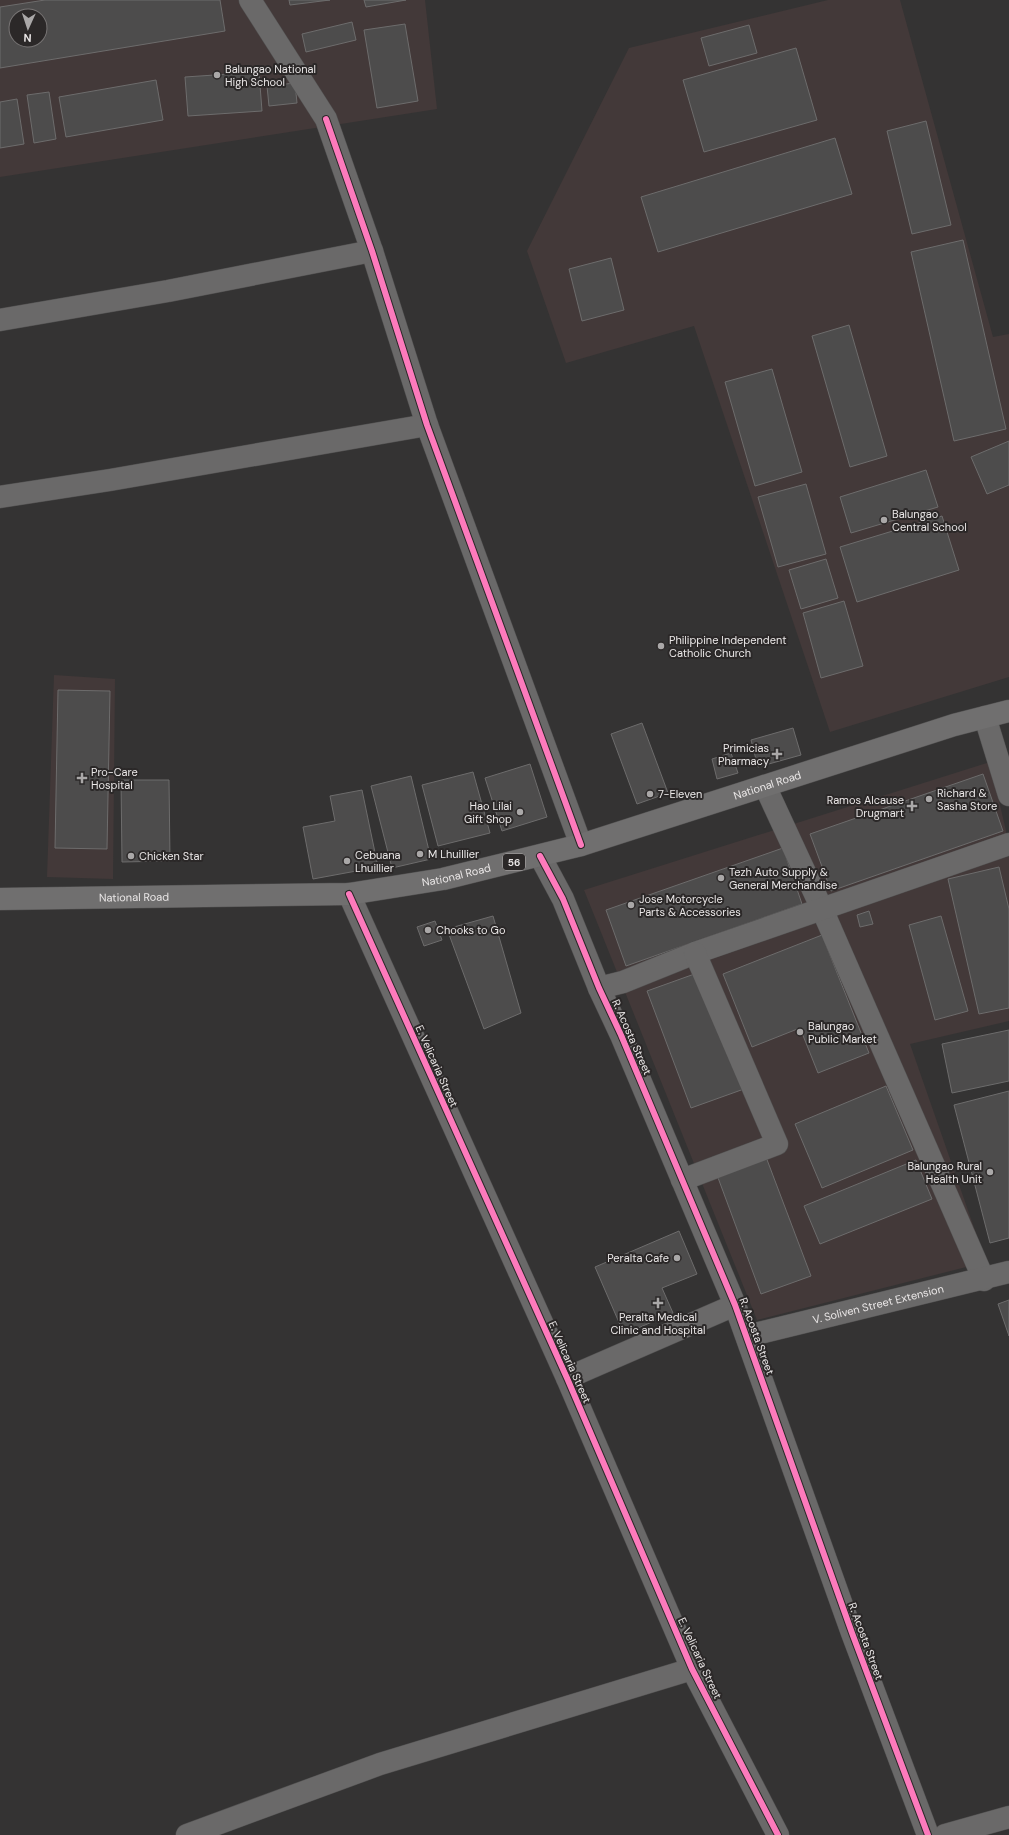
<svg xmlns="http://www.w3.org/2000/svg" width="1009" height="1835" font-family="'DM Sans',sans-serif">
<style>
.built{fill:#433939;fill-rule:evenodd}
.building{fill:#4d4c4c;stroke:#6d6c6c;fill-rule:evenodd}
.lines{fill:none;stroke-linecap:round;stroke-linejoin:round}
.minor-casing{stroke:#515050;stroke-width:23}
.highway-casing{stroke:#515050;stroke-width:23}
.minor{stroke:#6a6969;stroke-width:22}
.highway{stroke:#706f6f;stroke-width:22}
.cycleway-casing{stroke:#2b2828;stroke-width:8}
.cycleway{stroke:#fd7abc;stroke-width:6}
.poi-dot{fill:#aaa8a8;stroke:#2b2828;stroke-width:1.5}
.labels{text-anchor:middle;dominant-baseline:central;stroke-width:4;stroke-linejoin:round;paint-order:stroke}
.shield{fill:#2b2828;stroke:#b1aeae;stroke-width:1}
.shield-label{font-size:10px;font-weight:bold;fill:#eae7e7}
.poi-label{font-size:11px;fill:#eae7e7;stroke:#2b2828;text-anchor:start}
.street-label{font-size:11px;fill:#eae7e7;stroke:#2b2828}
</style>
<rect width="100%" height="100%" fill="#343333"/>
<!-- built -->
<path class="built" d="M0,0h425l12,109 -437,68zM16,16h24v24h-24z
M828,0h72l93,337 16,-3v343l-179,55 -136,-406 -128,37 -39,-112 102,-203z
M54,675l61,4 -2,200 -66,-2z
M990,762l19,82v177l-99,23 76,218 -229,58 -173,-430z"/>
<!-- building -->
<path class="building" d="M45,0h175l5,31 -225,37v-61zM16,16h24v24h-24z
M289,0h41l-40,5z
M364,0h42l-40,7z
M352,22l4,18 -50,12 -4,-18z
M405,24l13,77 -41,7 -13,-78z
M749,25l8,28 -48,13 -8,-28z
M796,48l21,72 -113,32 -21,-72z
M259,72l3,39 -74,5 -3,-39z
M156,80l7,40 -97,17 -7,-40z
M295,83l2,20 -28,3 -2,-20z
M49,92l7,47 -22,4 -7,-48z
M17,99l7,45 -24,4v-46z
M926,121l25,104 -39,9 -25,-103z
M835,138l17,56 -194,58 -17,-55z
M963,240l43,189 -52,12 -43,-189z
M611,258l13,52 -42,11 -13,-52z
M849,325l38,131 -37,11 -38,-131z
M772,369l30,103 -47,14 -30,-104z
M1009,441v44l-22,9 -16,-37z
M926,470l12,37 -87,26 -11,-36z
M806,484l20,70 -48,13 -20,-70z
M942,516l17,54 -102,32 -17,-55z
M826,559l12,39 -37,11 -12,-39z
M844,601l19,65 -42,12 -18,-65z
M58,690l52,1 -3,158 -52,-1z
M642,723l26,70 -31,11 -26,-70z
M793,728l8,27 -43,12 -7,-27z
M731,753l7,20 -21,6 -5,-20z
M530,764l17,53 -45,14 -17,-53z
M473,772l17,61 -52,13 -16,-61z
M983,774l20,57 -172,60 -21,-57z
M411,776l20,83 -39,9 -21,-82z
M121,780h48l1,81 -48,1z
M362,790l16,77 -65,12 -10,-52 32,-6 -5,-25z
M783,848l19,56 -176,62 -20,-56z
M999,867l10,42v99l-30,6 -31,-135z
M869,911l4,13 -13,3 -3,-12z
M493,916l28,97 -37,16 -37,-100z
M941,916l27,95 -33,9 -26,-95z
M435,921l7,19 -18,6 -7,-19z
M822,935l47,118 -51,20 -18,-45 -48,19 -29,-73z
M700,972l44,117 -53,19 -44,-117z
M1009,1030v51l-57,12 -10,-49z
M886,1086l27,64 -91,38 -27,-64z
M1009,1091v147l-19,5 -36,-138z
M766,1157l45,119 -50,18 -44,-119z
M916,1160l16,39 -112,45 -16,-38z
M679,1231l18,43 -35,14 11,25 -49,21 -29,-67z
M1009,1300v36l-11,-32z"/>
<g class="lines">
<!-- minor casing -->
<g class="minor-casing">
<g id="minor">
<path d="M250,0l76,119 46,132 55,174 154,420"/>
<path d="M0,320l168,-29 204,-40"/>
<path d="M0,497l110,-17 317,-55"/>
<path d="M985,717l24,78"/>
<path d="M765,786l57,123 162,371"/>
<path d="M540,856l23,43 36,89 22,47 114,270 117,328 76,202"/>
<path d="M349,894l218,484 125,291 86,166"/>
<path d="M599,988l24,-6 72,-29 314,-109"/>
<path d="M682,1180l95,-36 -82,-191"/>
<path id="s1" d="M747,1336l262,-64"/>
<path d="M567,1378l168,-73"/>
<path d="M187,1835l193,-71 312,-95"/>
<path d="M945,1835l64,-18"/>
</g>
</g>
<!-- highway casing -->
<g class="highway-casing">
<g id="highway">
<path id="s2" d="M0,899l349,-5 94,-15 138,-34 373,-120 55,-14"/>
</g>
</g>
<!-- minor -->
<use href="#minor" class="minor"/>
<!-- highway -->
<use href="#highway" class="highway"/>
<!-- cycleway casing -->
<g class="cycleway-casing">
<path id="cycleway" d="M326,119l46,132 55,174 154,420
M540,856l23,43 36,89 22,47 114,270 117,328 76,202
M349,894l218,484 125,291 86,166"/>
</g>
<!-- cycleway -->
<use href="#cycleway" class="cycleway"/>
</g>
<!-- markers -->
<g class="poi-dot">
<circle cx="217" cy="75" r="4"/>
<circle cx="884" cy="520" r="4"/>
<circle cx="661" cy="646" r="4"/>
<path d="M775 748h4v4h4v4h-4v4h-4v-4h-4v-4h4z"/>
<path d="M80 772h4v4h4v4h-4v4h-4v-4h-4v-4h4z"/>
<circle cx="650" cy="794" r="4"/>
<circle cx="929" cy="799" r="4"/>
<path d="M910 800h4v4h4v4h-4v4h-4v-4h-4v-4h4z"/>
<circle cx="520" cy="812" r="4"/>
<circle cx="420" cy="854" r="4"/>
<circle cx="131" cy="856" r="4"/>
<circle cx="347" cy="861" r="4"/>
<circle cx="721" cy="878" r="4"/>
<circle cx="631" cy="905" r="4"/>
<circle cx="428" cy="930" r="4"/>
<circle cx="800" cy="1032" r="4"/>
<circle cx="990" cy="1172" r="4"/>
<circle cx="677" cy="1258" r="4"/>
<path d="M656 1297h4v4h4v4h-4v4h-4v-4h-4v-4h4z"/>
</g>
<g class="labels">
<!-- shield labels -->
<rect class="shield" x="503" y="854" width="22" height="16" rx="3"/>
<g class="shield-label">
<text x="514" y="862">56</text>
</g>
<!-- poi labels -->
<g class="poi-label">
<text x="225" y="69">Balungao National<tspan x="225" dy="13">High School</tspan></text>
<text x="892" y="514">Balungao<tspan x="892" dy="13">Central School</tspan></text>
<text x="669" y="640">Philippine Independent<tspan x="669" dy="13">Catholic Church</tspan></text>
<text x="769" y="748" text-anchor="end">Primicias<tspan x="769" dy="13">Pharmacy</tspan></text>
<text x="91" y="772">Pro-Care<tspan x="91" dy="13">Hospital</tspan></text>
<text x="937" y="793">Richard &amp;<tspan x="937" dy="13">Sasha Store</tspan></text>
<text x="658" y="794">7-Eleven</text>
<text x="904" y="800" text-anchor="end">Ramos Alcause<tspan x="904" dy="13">Drugmart</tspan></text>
<text x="512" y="806" text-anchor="end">Hao Lilai<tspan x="512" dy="13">Gift Shop</tspan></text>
<text x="428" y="854">M Lhuillier</text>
<text x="355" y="855">Cebuana<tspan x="355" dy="13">Lhuillier</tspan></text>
<text x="139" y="856">Chicken Star</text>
<text x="729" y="872">Tezh Auto Supply &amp;<tspan x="729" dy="13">General Merchandise</tspan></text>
<text x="639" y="899">Jose Motorcycle<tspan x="639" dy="13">Parts &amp; Accessories</tspan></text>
<text x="436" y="930">Chooks to Go</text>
<text x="808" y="1026">Balungao<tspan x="808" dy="13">Public Market</tspan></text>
<text x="982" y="1166" text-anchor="end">Balungao Rural<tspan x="982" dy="13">Health Unit</tspan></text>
<text x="669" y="1258" text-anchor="end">Peralta Cafe</text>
<text x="658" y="1317" text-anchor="middle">Peralta Medical<tspan x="658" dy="13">Clinic and Hospital</tspan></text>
</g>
<!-- street labels -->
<g class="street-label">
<text stroke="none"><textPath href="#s2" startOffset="782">National Road</textPath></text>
<text stroke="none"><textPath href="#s2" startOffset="458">National Road</textPath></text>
<text stroke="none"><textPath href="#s2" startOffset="134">National Road</textPath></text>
<text transform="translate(632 1037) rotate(66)">R. Acosta Street</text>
<text transform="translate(437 1066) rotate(66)">E. Velicaria Street</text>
<text stroke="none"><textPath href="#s1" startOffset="135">V. Soliven Street Extension</textPath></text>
<text transform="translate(757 1336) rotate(70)">R. Acosta Street</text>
<text transform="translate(570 1362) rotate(66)">E. Velicaria Street</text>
<text transform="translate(866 1641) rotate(70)">R. Acosta Street</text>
<text transform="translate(700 1658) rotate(65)">E. Velicaria Street</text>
</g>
</g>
<!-- north arrow -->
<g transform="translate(28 28) rotate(183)"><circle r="19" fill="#2b2828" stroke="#777474"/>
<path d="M0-3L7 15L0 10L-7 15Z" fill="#aaa8a8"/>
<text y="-6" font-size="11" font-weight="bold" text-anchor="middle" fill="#eae7e7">N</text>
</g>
</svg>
